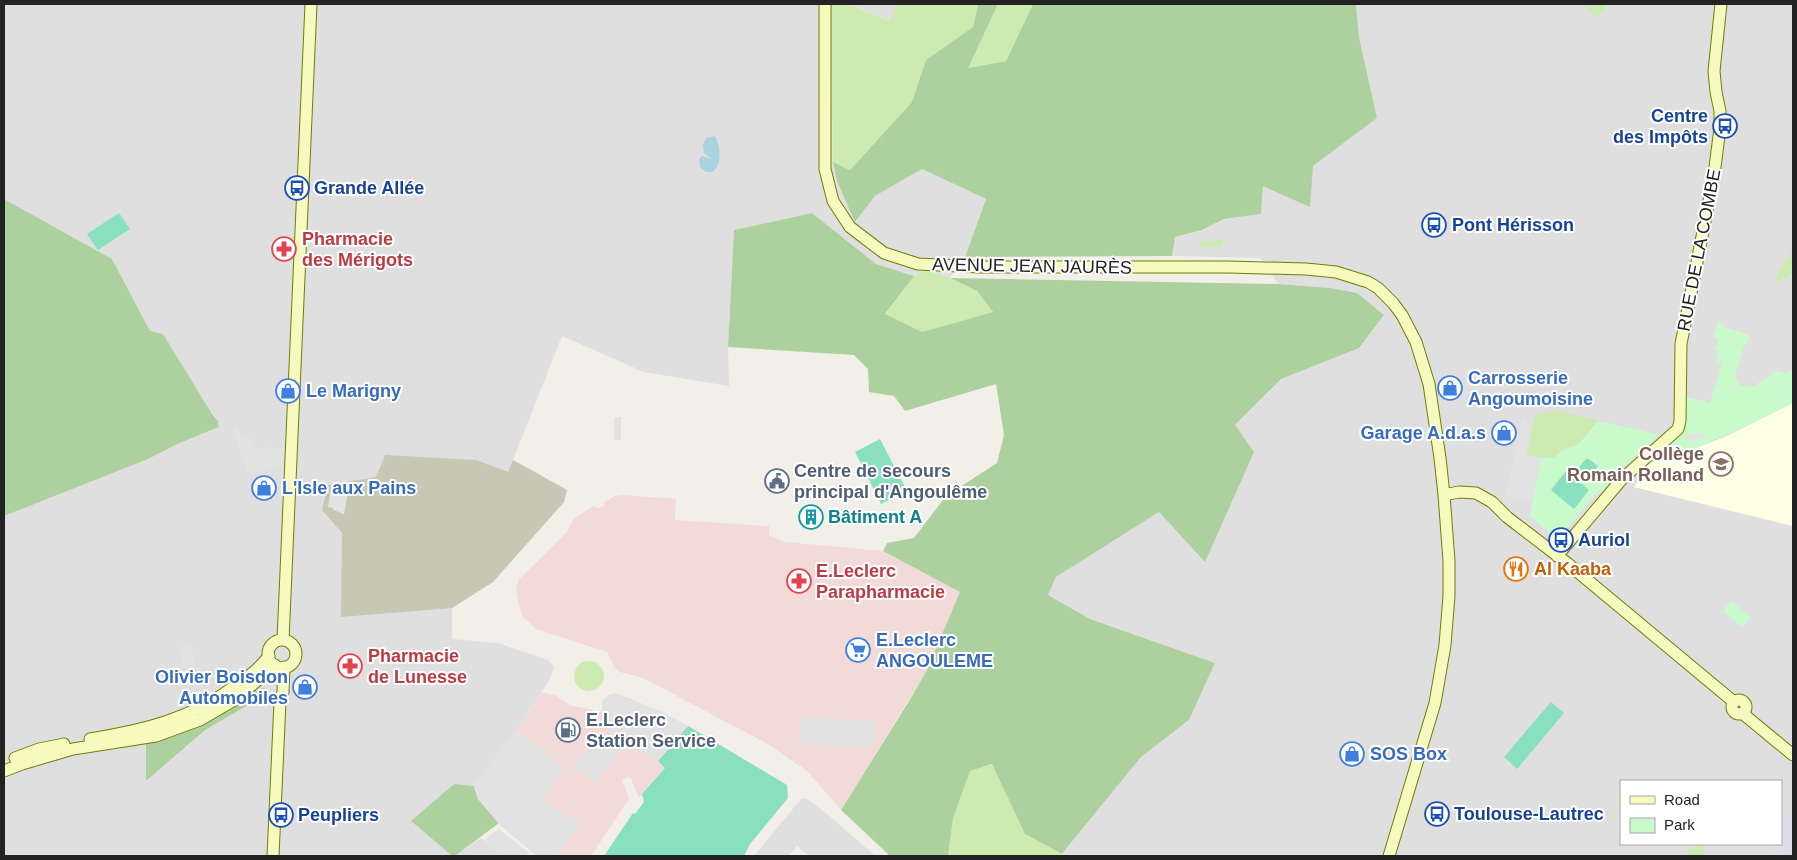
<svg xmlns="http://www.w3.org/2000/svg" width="1797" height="860" font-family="Arial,sans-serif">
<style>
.residential{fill:#e0dfdf;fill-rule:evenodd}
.commercial{fill:#f2dad9}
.education{fill:#ffffe5}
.construction{fill:#c7c7b4}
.grass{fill:#cdebb0}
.forest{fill:#add19e}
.park{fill:#c8facc}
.pitch{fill:#88e0be}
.parking{fill:#e2e2e2}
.plaza{fill:#dddde8}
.water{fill:#aad3df}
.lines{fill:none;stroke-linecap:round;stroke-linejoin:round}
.secondary-casing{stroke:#707d05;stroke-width:13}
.secondary{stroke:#f7fabf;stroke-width:11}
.labels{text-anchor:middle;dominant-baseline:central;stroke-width:4;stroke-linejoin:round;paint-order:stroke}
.transit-label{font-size:18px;font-weight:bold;fill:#164399;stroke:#fff;text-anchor:start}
.health-label{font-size:18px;font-weight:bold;fill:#be3a42;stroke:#fff;text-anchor:start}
.street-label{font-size:18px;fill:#222;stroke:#fff}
.shop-label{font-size:18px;font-weight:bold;fill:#366cbe;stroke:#fff;text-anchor:start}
.education-label{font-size:18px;font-weight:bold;fill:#785e54;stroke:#fff;text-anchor:end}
.service-label{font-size:18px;font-weight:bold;fill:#4e5e75;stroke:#fff;text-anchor:start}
.culture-label{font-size:18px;font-weight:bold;fill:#0d838f;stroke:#fff;text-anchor:start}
.food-label{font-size:18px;font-weight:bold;fill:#c56008;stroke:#fff;text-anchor:start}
</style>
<rect width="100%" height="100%" fill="#f2efe9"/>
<!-- residential -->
<path class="residential" d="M4,4h826l3,158 4,19 19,40 19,-25 47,-27 64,30 -21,58 -15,21 -23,-8 -13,6 -38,-12 -64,-51 -78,17 -6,117 1,39 -85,-14 -82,-36 -49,124 54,30 -3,12 -71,80 -41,26v31l46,4 50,17 6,6 -1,5 -4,10 -36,54 -39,51 -20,-2 -42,38 40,34h-448v-346l215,-83 -1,-6 -68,-90 -38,-72 -108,-60z
M849,4h48l-7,17z
M1356,4h437v399l-159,84 159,39v330h-732l80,-99 48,-37 26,-57 -125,-44 -42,-24 8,-18 103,-65 46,49 30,-136 46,-46 78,-31 25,-33 -27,-22 -26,-5 -53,-4 -18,-26 -88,-2 2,-19 28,-7 22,-11 37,-5 2,-28 50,-20 64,-48 -18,-81zM1621,781h160v63h-160z
M806,798l25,19 44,39h-66l-12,-10 -9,10h-34l47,-57z
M481,838l22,18h-48z"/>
<!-- commercial -->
<path class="commercial" d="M624,495l52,4 -1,21 94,6v9l16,7 98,9 78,41 -34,78 -86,140 -34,-39 -39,-27 -125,-66 -23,-6 -4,-3 -9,-17 -71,-23 -13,-12 -5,-15 -2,-14 3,-9 48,-47 6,-12 20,-14 6,2 5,-2v-4l11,-6z
M542,692l13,3 17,11 19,3 4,4 8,-2 -1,-10 7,-6 7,-2 46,19 26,14 -30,35 7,6 -26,31 -9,-21 -8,3 7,19 -38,57h-54l-38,-32 -21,-25 -4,-13 39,-51z"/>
<!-- education -->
<path class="education" d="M1793,403v123l-159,-39 11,-18 6,-6 25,-7 51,-20z"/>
<!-- construction -->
<path class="construction" d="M385,455l91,5 32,12 5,-12 54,30 -3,12 -71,80 -41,26 -111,9 1,-84 -20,-23 6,-25 48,-8z"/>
<!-- grass -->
<path class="grass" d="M830,4h19l40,17 8,-17h81l-5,23 -47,33 -14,42 -62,68 -17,-8z
M998,4h35l-27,57 -39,7z
M1583,4h23l-2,7 -2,-1 -4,8z
M1221,238l3,1 -1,4 -4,4h-18v-5l16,-1z
M1793,249v24l-14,8 -6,1z
M926,270l24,8 27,13 16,21 -71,20 -37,-17 29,-39z
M1559,411l40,10 -20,23 -16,6 -9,7 -13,1 -15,-3 8,-37 5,-5z
M574 676a15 15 0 1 1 30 0a15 15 0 1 1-30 0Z
M993,764l32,70 37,20 -1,2h-113l5,-37 17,-48z
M1699,844l3,1 2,4 -2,7h-18l7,-8z"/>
<!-- forest -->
<path class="forest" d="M978,4h20l-30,64 38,-7 27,-57h323l3,33 18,81 -64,48 -3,41 -47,-21 -2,28 -37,5 -22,11 -27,7 -3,19 -207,1 21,-58 -64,-30 -47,27 -20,26 -18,-41 -4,-19 17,8 62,-68 14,-42 47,-33z
M4,199l108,60 38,72 13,3 49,80 6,7 1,6 -42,17 -29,15 -144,57z
M812,213l64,51 38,12 -29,38 37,18 71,-20 -16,-21 -27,-13 328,6 53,4 26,5 27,22 -25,33 -78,31 -46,46 19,27 -49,110 -46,-50 -103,65 -8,18 42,24 125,44 -26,57 -48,37 -79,97 -37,-20 -33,-70 -22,7 -17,48 -5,37h-58l-49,-46 68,-109 18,-31 33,-78 -77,-41 4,-8 27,-5 32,-42 51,-33 7,-28 -8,-51 -91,27 -11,-15 -25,-4 -1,-23 -14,-14 -126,-8 6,-117z
M264,688l5,5 -64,37 -59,51v-37l13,-4 90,-47z
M454,784l20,2 4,13 21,24 -44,33h-3l-41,-35z"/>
<!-- park -->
<path class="park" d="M1719,321l5,6 25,8v6l-5,5 -9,30 6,10 11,1 25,-16 9,3 7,-4v33c-46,23 -92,45 -142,60v-3l35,-32 -2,-32 26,7 12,-39 -6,-2 3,-11 -4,-1 3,-11 -5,-2z
M1598,421l58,13 1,1 -2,4 -39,35 -13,17 -4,-1 -42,50 -27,-24 11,-58 13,-1 9,-7 16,-6z
M1731,601l20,16 -9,10 -19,-16z"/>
<!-- pitch -->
<path class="pitch" d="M119,213l11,16 -32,21 -11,-16z
M880,439l27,52 -26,13 -26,-52z
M1587,458l11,8 -13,17 -11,-10z
M1566,471l23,19 -15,19 -23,-19z
M1551,702l13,11 -47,56 -13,-12z
M688,726l99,59 1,13 -38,46 -6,12h-140l29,-43 2,1 9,-12 -2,-8 23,-26 -7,-7z"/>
<!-- parking -->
<path class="parking" d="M614,417h7v23h-7z
M1523,418l9,10 -6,27 15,3 -8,43 -27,-5z
M238,427l4,12 8,-3 5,11 -4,3 1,2 15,-6 2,3 15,-1 -1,17 -34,12 -16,-48z
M1701,433l4,5 -17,3 -4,-6z
M331,488l17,4 -4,22 -11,-4v-2l-5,-1z
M191,643l3,22 -12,1 -2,-19 4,-3z
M616,693l46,19 26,14 -30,35 -10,-7 -12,-3 -29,-22 -4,-15 -1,-13 7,-6z
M801,716l76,6 -2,23h-4l-4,3 -68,-5z
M599,731l23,18 -24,32h-4l-20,-14z
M520,733l46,35 -24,31 38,25 -24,32h-19l-38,-32 -21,-25 -4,-13 39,-51z
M499,829l30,24 -3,3h-23l-19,-16z"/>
<!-- plaza -->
<path class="plaza" d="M1793,802v54h-11l-15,-12h14v-28z"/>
<!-- water -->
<path class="water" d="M715,136c5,11 8,27 -2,36h-7l-6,-5 -1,-8 3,-3 10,3 -8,-6 -1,-8 3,-7z"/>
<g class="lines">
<!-- secondary casing -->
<g class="secondary-casing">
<path id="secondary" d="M825,4v165l8,32 17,26 34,26 34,11 62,3h248l78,2 30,3 32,10 10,6 15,15 9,12 14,27 13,42 11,74 4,37 5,66v35l-4,49 -10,58 -46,153
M1444,495l15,-3 17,1 16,9 15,15 60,46 167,139
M1557,556l65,-77 56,-50 2,-8 1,-77 33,-169 6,-47v-17l-4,-19 -2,-21 7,-67
M283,640l28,-636
M268 654a14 14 0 1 1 28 0a14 14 0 1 1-28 0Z
M1732 707a7 7 0 1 1 14 0a7 7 0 1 1-14 0Z
M1742,713l51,42
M90,739c55,-9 102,-20 148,-55 12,-9 22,-16 31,-28
M15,758l24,-9 25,-5
M4,771l18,-7 51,-15 83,-13 44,-16 36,-21 39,-34
M273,856l7,-154 3,-10 1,-25"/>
</g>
<!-- secondary -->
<use href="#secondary" class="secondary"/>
</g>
<!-- icons -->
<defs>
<g id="bus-ring" transform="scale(1.25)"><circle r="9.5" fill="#fff" stroke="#1a4fb4" stroke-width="1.5"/><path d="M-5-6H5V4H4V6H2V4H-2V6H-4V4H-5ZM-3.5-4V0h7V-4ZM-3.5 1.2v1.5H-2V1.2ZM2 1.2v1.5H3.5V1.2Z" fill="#1a4fb4"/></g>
<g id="pharmacy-ring" transform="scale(1.25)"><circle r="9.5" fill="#fff" stroke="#e0444e" stroke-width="1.5"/><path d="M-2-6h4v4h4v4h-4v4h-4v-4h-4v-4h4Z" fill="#e0444e"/></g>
<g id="shop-ring" transform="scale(1.25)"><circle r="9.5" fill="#fff" stroke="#3f7fe0" stroke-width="1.5"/><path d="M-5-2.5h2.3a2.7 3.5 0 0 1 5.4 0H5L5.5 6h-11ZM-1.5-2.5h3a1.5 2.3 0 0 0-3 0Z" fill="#3f7fe0"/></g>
<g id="school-ring" transform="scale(1.25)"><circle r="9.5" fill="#fff" stroke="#8d6e63" stroke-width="1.5"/><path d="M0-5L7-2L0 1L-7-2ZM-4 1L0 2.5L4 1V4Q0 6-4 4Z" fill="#8d6e63"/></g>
<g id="civic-ring" transform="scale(1.25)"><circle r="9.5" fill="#fff" stroke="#5c6f8a" stroke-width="1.5"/><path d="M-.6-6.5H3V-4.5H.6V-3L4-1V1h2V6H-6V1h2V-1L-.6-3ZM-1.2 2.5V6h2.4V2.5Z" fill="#5c6f8a"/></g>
<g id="building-ring" transform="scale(1.25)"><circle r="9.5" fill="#fff" stroke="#0f9aa8" stroke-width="1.5"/><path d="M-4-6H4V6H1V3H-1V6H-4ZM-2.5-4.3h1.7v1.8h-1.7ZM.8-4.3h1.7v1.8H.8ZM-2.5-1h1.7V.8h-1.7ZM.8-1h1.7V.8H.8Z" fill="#0f9aa8"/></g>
<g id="restaurant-ring" transform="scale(1.25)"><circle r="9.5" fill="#fff" stroke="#e8710a" stroke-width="1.5"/><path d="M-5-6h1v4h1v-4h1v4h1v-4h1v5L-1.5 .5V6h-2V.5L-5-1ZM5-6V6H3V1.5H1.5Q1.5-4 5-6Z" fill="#e8710a"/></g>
<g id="supermarket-ring" transform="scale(1.25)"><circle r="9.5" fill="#fff" stroke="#3f7fe0" stroke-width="1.5"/><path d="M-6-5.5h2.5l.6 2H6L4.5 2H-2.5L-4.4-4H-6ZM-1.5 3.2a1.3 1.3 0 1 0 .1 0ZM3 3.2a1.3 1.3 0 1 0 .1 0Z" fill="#3f7fe0"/></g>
<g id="fuel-ring" transform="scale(1.25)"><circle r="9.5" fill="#fff" stroke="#5c6f8a" stroke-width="1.5"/><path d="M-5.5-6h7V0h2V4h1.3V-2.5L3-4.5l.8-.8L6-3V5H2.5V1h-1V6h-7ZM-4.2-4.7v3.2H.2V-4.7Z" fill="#5c6f8a"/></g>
</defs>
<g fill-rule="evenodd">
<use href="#bus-ring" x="1725" y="126"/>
<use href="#bus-ring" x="297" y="188"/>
<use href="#bus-ring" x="1434" y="225"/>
<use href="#pharmacy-ring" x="284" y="249"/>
<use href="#shop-ring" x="1450" y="388"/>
<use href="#shop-ring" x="288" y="391"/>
<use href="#shop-ring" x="1504" y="433"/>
<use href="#school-ring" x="1721" y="464"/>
<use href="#civic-ring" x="777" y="481"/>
<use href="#shop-ring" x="264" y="488"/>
<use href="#building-ring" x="811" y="517"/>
<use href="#bus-ring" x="1561" y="540"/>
<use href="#restaurant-ring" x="1516" y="569"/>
<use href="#pharmacy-ring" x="799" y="581"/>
<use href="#supermarket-ring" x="858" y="650"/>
<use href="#pharmacy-ring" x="350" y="666"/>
<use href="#shop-ring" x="305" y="687"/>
<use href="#fuel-ring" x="568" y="730"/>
<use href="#shop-ring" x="1352" y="754"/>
<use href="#bus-ring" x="1437" y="814"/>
<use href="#bus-ring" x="281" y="815"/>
</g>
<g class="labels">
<!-- transit labels -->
<g class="transit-label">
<text x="1708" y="116" text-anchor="end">Centre<tspan x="1708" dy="21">des Impôts</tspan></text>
<text x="314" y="188">Grande Allée</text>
<text x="1452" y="225">Pont Hérisson</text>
<text x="1578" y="540">Auriol</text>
<text x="1454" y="814">Toulouse-Lautrec</text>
<text x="298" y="815">Peupliers</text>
</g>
<!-- health labels -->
<g class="health-label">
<text x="302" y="239">Pharmacie<tspan x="302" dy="21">des Mérigots</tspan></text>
<text x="816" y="571">E.Leclerc<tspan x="816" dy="21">Parapharmacie</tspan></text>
<text x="368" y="656">Pharmacie<tspan x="368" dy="21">de Lunesse</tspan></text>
</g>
<!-- street labels -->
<g class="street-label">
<text transform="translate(1699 250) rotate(-79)">RUE DE LA COMBE</text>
<text transform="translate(1032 266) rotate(1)">AVENUE JEAN JAURÈS</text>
</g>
<!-- shop labels -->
<g class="shop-label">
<text x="1468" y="378">Carrosserie<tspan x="1468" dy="21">Angoumoisine</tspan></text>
<text x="306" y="391">Le Marigny</text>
<text x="1486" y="433" text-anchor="end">Garage A.d.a.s</text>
<text x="282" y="488">L'Isle aux Pains</text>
<text x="876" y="640">E.Leclerc<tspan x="876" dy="21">ANGOULEME</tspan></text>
<text x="288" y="677" text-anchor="end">Olivier Boisdon<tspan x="288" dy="21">Automobiles</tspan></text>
<text x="1370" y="754">SOS Box</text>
</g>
<!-- education labels -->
<g class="education-label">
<text x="1704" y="454">Collège<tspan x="1704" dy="21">Romain Rolland</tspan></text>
</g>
<!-- service labels -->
<g class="service-label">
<text x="794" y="471">Centre de secours<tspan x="794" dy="21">principal d'Angoulême</tspan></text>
<text x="586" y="720">E.Leclerc<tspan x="586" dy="21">Station Service</tspan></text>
</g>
<!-- culture labels -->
<g class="culture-label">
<text x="828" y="517">Bâtiment A</text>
</g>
<!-- food labels -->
<g class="food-label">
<text x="1534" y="569">Al Kaaba</text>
</g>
</g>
<!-- border -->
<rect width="1797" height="860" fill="none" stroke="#222222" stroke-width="10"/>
<!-- legend -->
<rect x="1620" y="780" width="162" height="65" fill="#ffffff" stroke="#a7a7a7"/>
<rect x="1630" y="796" width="25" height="8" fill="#f7fabf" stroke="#a7a7a7"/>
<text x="1664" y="805" font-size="15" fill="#222222">Road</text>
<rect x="1630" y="818" width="25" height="15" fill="#c8facc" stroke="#a7a7a7"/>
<text x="1664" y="830" font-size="15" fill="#222222">Park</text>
</svg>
